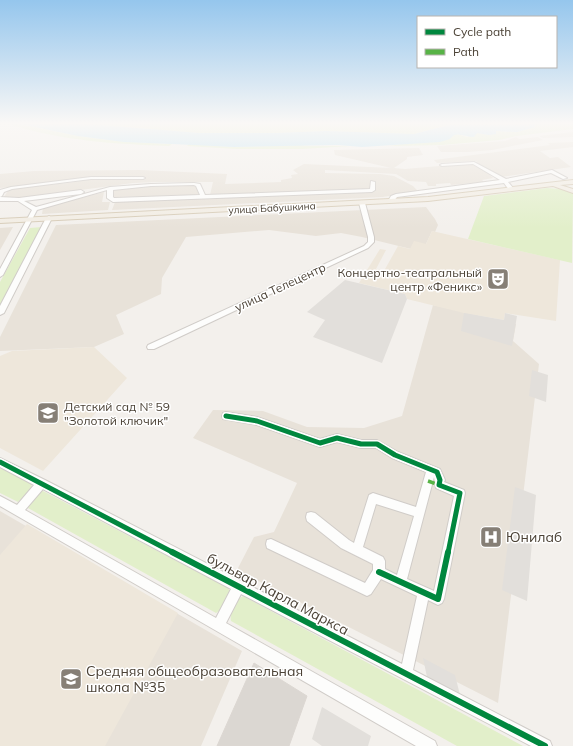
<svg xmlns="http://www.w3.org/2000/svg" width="573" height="746" font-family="Mulish,sans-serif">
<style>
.residential{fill:#e8e2d9}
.education{fill:#eee7db}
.green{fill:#e2efca}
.parking{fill:#e2dfdb}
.water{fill:#b9e1f4}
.building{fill:#dbd7d2;stroke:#dcd7d2}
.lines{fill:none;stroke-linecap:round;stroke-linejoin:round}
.minor-casing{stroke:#d0ccc8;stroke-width:2}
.major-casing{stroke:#d7ccb8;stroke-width:2}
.minor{fill:#fdfdfc;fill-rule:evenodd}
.major{fill:#f2ede4;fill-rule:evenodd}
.quiet{stroke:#57b346;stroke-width:3.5;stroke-dasharray:7 3.5;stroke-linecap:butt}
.cycleway-far1-casing{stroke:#fff;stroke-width:8}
.cycleway-casing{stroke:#fff;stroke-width:8}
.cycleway-far1{stroke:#00873e;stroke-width:5}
.cycleway{stroke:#00873e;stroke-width:6}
.labels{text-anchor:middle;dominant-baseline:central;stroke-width:3;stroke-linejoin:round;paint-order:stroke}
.far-street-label{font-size:10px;fill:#4b4236;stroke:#fff}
.poi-label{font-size:12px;fill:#4b4236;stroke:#fff;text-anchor:end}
.street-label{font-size:12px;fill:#4b4236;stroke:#fff}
.near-poi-label{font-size:14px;fill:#4b4236;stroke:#fff;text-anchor:start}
.near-street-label{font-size:14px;fill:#4b4236;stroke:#fff}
</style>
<rect width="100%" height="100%" fill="#f3f0ec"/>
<!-- residential -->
<path class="residential" d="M573,132v5l-30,1 -4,-2z
M516,137l3,2 19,-2 5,3 -51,10 -24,2h-27l-4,-6 68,-5z
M573,142v5l-33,4 10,7 8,-1 13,10 -70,10 -21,-11 -4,-5 -39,2 -3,-3 116,-15 -2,-2z
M419,148l4,7 -16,2v2l-13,9 11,1 69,-6 19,11h-4l4,4 -11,2 2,2 -33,3 -1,-2 -14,1v2h-8l-2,-4 -18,-1 -12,-7 -71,-4v3l55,1 14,2 19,10 6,6 -37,5 -270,13 3,-8 254,-11 1,-2 -160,6 3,-13h-58l-22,1 -105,14 -21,2 -4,-1 5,-7 8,-3 52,-5 25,-4 53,-2h-54l-27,5 -65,6v-14l34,-3 106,-1 87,4 -2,10 56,-2v-2l11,-2 -1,-3 7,-1 -5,-4 11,-6 87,4 -56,-13 -1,-5z
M193,185l3,2 3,8 -87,2v-7l37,-3z
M104,192l-2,10h8l-2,8 -66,4 1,-6z
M426,207l9,12 3,6 -3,7 -3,-1 -6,13 -15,5 -49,-12 -21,-4 -25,3 -47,-6 -83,7 -24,41 -1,16 -45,21 8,19 -30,13 -94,4v-14l56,-112z
M13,227l-13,23v-22z
M433,305l83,19 -3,17 26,23 -41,339 -261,-133 17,-33 20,-5 23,-49 -104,-45 20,-28 50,1 44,16 57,1 38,-12z
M0,511l242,140 -41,95h-201z"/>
<!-- education -->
<path class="education" d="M432,231l128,29 -4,61 -51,-8 -1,7 -40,-7 -57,-14 -2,-5 -46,-11 21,-34 6,1 -10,19 8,2 14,-25 12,3 4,-8 12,3z
M94,347l33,31 -84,93 -43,-23v-92l12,-5z
M27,524l151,89 -73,133h-105v-191z"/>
<!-- green -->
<path class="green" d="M9,124c24,0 47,9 70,12 31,5 62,7 93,8l-3,2c-53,-2 -108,-5 -160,-22z
M88,124h378l-18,1 -34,9 -88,-3 -49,2h-78z
M535,124h38v5l-57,7 -17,4 -57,5 -52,1 67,-12 10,3 10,-4 12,2 7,-4 21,1 18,-5z
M189,144l45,3 65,-2 11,1h41l-49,3h-65l-50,-3z
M547,188l15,1 11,4 -1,70 -104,-24 16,-43z
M42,227l-42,80v-25l30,-54z
M0,468l32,16 -1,5 -13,13 -18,-9z
M40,491h3l185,97 2,3 -8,18 -6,4 -188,-105v-1z
M243,596l280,150h-66l-226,-125c-2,-7 5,-22 12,-25z"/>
<!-- parking -->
<path class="parking" d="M345,280l60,14 2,5 -25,64 -69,-26 12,-17 -18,-8z
M464,313l40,7 1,-7 12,3 -5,30 -51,-15z
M532,370l16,5 -2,27 -17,-6z
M515,487l21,8 -9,106 -25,-11z
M423,658l32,17 5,20 -33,-18z
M322,707l49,29 -3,10h-46l-10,-7z"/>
<!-- water -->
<path class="water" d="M21,124h67l111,9h78l49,-2 88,3 35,-9 86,-1v3l-18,5 -21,-1v3l-7,1 -12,-2 -3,4c-9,0 -19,-7 -24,2l-10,3 -78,5 -24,-2 -104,2 -62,-3 -48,-2 -46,-6z"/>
<!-- building -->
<path class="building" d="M254,663l53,33 -18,50h-72z"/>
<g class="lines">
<!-- minor casing -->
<g class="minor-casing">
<path id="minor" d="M474,162l32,17 46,-9 15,8 -4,1 -12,-6 -43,9 6,7 -3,2 -2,-1 -5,-7 -107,14 -4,5 -5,-1 3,-5 5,-2 104,-14 -27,-16 -31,2 -2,-1 2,-1z
M91,177h52l2,1 -2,1h-52l-79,10 -8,3 -2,4 -2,1v-7l11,-3z
M371,181l4,1v8l-3,2 -259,10 -6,-4v-8l-70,20 -34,65 -3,2v-8l32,-59 -14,-9h-18v-4l19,1 62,-8 3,2 -3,2 -57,7 12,6 74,-20 41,-3 43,-1 6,1 5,11 165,-6zM194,185l2,1 4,9 -86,3 -1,-1v-7l38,-4z
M362,201l3,2 9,34v5l-6,6 -214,101h-6l-1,-2 1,-2 216,-99 4,-4v-5l-9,-34z
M49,216l3,2 -48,95 -4,2v-9l46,-88z
M226,412l31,5 63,22 17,-5 24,6h16l21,12 42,17 5,11 -1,2 20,8 1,3 -21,106 -2,4 -4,2 -10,-5 -15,70 137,71 2,5h-21l-290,-152 -15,29 209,118 2,5h-21l-416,-240v-10l17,9 17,-20 -34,-18v-9l45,22 357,184 15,-68 -36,-17 -10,15 -4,2 -100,-48 -1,-4 1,-4 4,-1 94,44 8,-13v-6l-32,-16 -34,-27 -1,-4 1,-4 4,-1 4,1 34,27 5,3 15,-48 4,-2 43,14 10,-35 -34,-14 -16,-10h-15l-24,-6 -17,5 -63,-22 -34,-6 -1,-3 1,-3zM434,477l2,11 18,8 -20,95 -27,-12zM43,489l188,100 -15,29 -191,-108zM376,504l38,12 -17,59 -12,-6v-8l-2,-4 -20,-10z"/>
</g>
<!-- major casing -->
<g class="major-casing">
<path id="major" d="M573,180v4l-13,1 13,4v4l-20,-7 -125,15 -428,22v-4l428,-22z"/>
</g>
<!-- minor -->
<use href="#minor" class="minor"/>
<!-- major -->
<use href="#major" class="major"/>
<!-- quiet -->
<path class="quiet" d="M428,481l11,4"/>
<!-- cycleway-far1 casing -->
<g class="cycleway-far1-casing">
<path id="cycleway-far1" d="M226,416l31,5 63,22 17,-5 24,6h16l18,11 42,17 3,8 -1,5 21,8 -12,60
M0,462l174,91"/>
</g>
<!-- cycleway casing -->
<g class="cycleway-casing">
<path id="cycleway" d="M172,552l373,194
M379,572l59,27 10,-47"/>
</g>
<!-- cycleway-far1 -->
<use href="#cycleway-far1" class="cycleway-far1"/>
<!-- cycleway -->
<use href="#cycleway" class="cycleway"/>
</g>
<!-- sky -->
<linearGradient id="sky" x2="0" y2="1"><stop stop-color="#95c6ed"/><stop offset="0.54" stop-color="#faf8f6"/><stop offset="1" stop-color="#faf8f6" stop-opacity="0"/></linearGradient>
<rect width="573" height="228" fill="url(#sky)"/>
<!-- icons -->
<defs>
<g id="theatre-square" transform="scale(1.15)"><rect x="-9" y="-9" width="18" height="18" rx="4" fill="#867f76" stroke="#fff"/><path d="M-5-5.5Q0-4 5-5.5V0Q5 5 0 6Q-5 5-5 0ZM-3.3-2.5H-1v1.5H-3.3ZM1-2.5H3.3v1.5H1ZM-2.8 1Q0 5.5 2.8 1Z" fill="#fff"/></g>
<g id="school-square" transform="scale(1.15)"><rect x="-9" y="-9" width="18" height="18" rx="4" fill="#867f76" stroke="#fff"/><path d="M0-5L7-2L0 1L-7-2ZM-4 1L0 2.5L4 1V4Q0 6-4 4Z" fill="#fff"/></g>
<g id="hospital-square" transform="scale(1.15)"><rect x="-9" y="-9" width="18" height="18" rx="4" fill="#867f76" stroke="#fff"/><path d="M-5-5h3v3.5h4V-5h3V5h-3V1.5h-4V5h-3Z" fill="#fff"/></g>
</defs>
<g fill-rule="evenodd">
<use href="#theatre-square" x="498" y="279"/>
<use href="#school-square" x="48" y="413"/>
<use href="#hospital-square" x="491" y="537"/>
<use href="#school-square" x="71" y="679"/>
</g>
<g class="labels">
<!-- far-street labels -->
<g class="far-street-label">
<text transform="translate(272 208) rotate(-3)">улица Бабушкина</text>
</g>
<!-- poi labels -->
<g class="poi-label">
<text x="482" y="272">Концертно-театральный<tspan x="482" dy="14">центр «Феникс»</tspan></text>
<text x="64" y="406" text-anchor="start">Детский сад № 59<tspan x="64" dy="14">"Золотой ключик"</tspan></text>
</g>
<!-- street labels -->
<g class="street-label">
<text transform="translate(280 287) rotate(-25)">улица Телецентр</text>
</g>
<!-- near-poi labels -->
<g class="near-poi-label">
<text x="506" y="537">Юнилаб</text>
<text x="86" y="671">Средняя общеобразовательная<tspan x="86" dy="16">школа №35</tspan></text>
</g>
<!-- near-street labels -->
<g class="near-street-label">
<text transform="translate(278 594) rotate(28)">бульвар Карла Маркса</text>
</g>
</g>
<!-- legend -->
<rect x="417" y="16" width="140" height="52" fill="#ffffff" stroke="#b7b3af"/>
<rect x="425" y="29" width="20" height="6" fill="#00873e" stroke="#b7b3af"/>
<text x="453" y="36" font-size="12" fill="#4b4236">Cycle path</text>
<rect x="425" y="49" width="20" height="6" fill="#57b346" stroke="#b7b3af"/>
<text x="453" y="56" font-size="12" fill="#4b4236">Path</text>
</svg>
